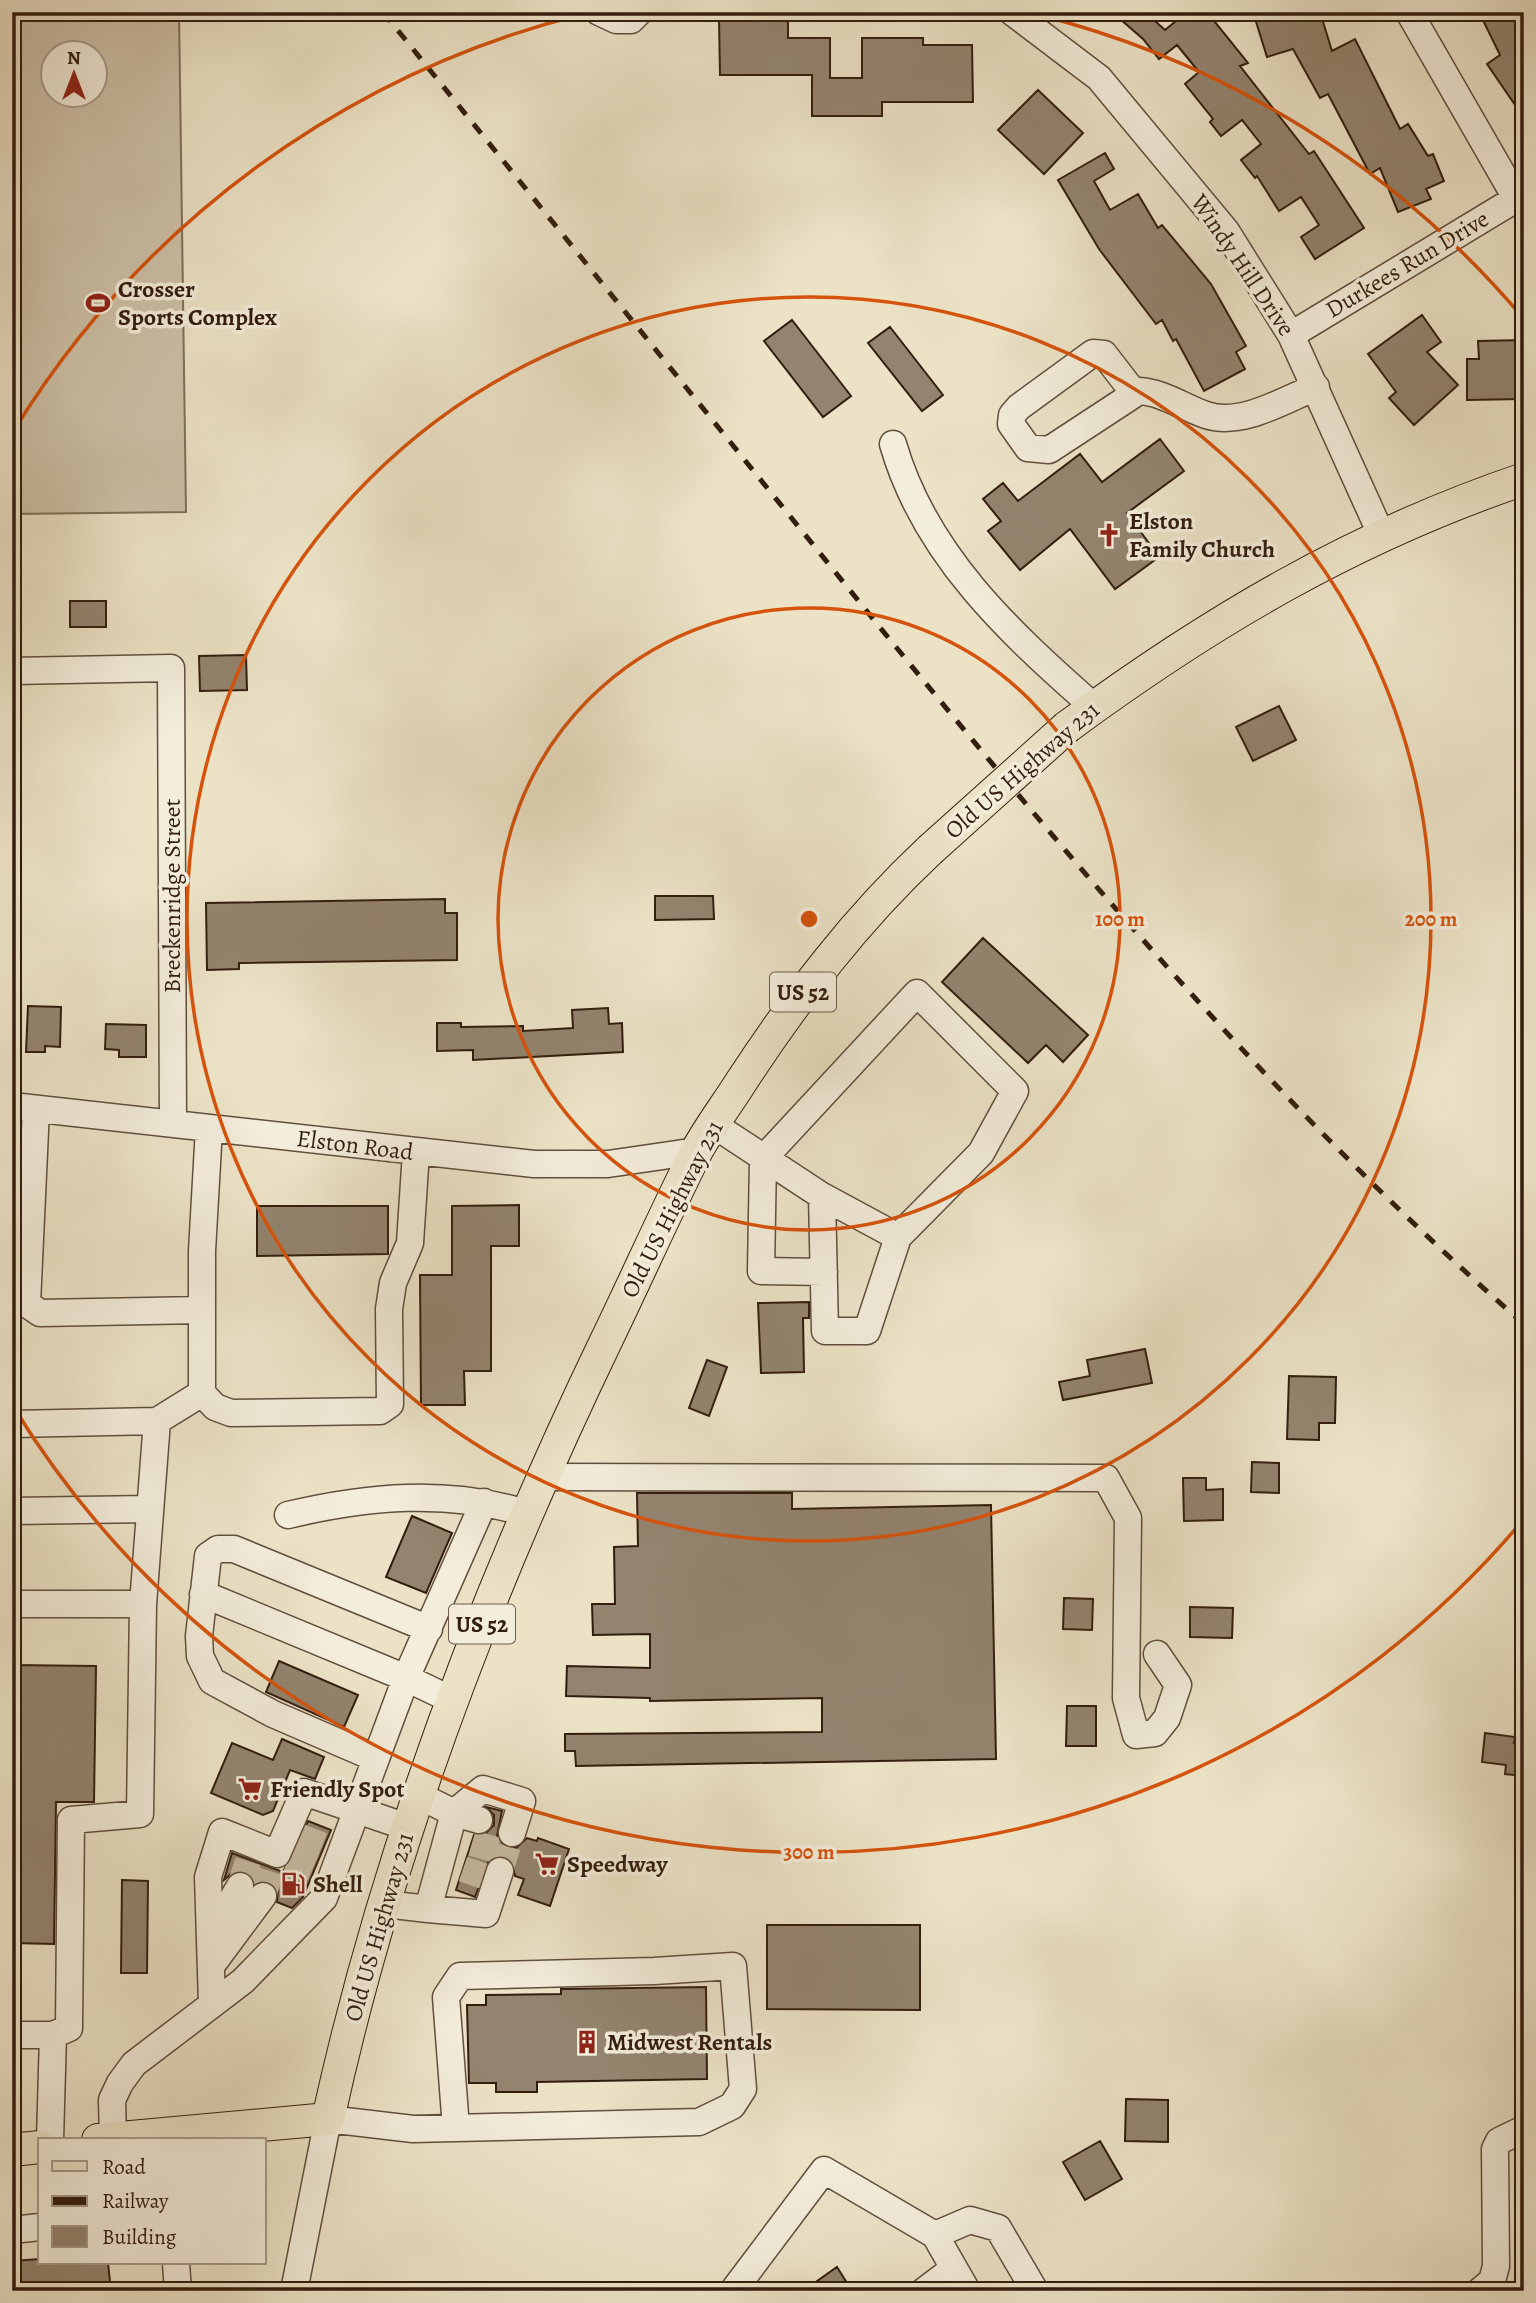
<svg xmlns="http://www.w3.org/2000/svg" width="1536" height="2303" font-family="Alegreya,serif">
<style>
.pitch{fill:#cdc1a8;stroke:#806f5c;stroke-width:2;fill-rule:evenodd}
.building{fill:#93846f;stroke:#331d0f;stroke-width:2}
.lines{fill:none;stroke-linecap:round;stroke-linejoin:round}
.minor-tunnel{stroke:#c7bba2;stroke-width:26;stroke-dasharray:26 13;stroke-linecap:butt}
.minor-casing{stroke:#614e3d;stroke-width:29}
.major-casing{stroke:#331d0f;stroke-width:34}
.minor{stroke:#f3eddb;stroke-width:26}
.major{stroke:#ece3c7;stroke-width:32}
.rail{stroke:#331d0f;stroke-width:5;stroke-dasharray:12 12;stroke-linecap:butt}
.major-bridge-casing{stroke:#331d0f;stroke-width:34;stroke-linecap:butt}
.major-bridge{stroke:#ece3c7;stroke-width:32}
.ring{fill:none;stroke:#d6530c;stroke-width:3.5}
.labels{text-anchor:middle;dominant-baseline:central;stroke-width:7;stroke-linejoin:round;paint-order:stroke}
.shield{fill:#f3eddb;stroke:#6d5b4c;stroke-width:2}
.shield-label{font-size:23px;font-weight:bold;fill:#331d0f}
.street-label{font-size:24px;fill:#331d0f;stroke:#f3eddb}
.poi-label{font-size:24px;font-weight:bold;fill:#331d0f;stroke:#f3eddb;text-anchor:start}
.centre{fill:#d6530c;stroke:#f3eddb;stroke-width:3.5}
.ring-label{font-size:21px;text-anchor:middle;font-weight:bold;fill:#d6530c;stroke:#f3eddb;stroke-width:7;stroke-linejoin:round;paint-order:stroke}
</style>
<rect width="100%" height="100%" fill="#ece3c7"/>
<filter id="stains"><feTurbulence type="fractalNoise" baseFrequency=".00286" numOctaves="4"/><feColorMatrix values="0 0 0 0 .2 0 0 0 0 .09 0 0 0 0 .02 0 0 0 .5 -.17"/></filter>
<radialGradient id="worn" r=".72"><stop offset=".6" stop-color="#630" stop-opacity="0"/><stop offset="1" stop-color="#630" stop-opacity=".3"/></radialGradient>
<!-- pitch -->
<path class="pitch" d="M12,12h167l7,500 -174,2zM52,52h42v42h-42z"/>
<!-- building -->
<path class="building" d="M768,12h20v26h42v40h32v-40h61v7h49l1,57h-91v14h-70v-41h-92l-1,-57 49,-1z
M1112,12h33l20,18 22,-18h20l41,51 -8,3 69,88 5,-3 50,77 -49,31 -14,-22 18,-12 -18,-28 -22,14 -22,-35 -2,2 -14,-18 20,-16 -19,-24 -21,16 -11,-14 3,-3 -28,-35 14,-12 -22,-27 -18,14 -16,-20z
M1253,12h67l12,39 23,-12 45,90 8,-5 20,32 5,-2 11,27 -18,8 5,10 -33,13 -18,-44 -10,6 -42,-80 -8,4 -27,-49 -26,8z
M1479,12h45v106l-37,-54 13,-9z
M1038,90l45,43 -39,41 -46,-44z
M1105,153l9,16 -20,12 16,29 28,-16 20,34 4,-3 49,59 35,62 -10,6 9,17 -41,22 -28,-52 -3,2 -11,-21 -6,4 -57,-75 -41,-69z
M1422,315l19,27 -14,10 31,33 -44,40 -25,-27 7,-6 -28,-38z
M792,320l59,76 -28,21 -59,-76z
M890,327l53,68 -21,16 -54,-68z
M1524,340v59l-57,1v-41h12l-1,-18z
M1160,439l24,32 -57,42 32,44 -44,32 -45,-60 -50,41 -32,-39 13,-10 -18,-22 20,-16 15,18 62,-47 22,28z
M70,601h36v26h-36z
M246,655l1,35 -47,1 -1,-35z
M1279,706l17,34 -43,21 -17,-34z
M655,896h58l1,23 -59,1z
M445,899v14h12v47l-218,3v6l-32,1 -1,-67z
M983,938l105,97 -25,27 -17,-17 -18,18 -86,-81z
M28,1006l33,1 -1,40 -15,-1v6h-19z
M608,1008l1,16 13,-1 1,29 -150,8v-10l-36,1v-28h24v4l62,-1v5l50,-3 -1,-18z
M106,1024l40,1v32h-27v-7l-14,-1z
M519,1205v41h-28v125h-27l1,34h-44l-1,-130h32v-69z
M257,1206h131v48l-131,2z
M809,1302v16h-6l1,54 -43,1 -3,-70z
M1145,1349l7,34 -89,17 -4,-18 31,-6 -3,-16z
M707,1360l20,7 -18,49 -20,-8z
M1289,1376l47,1 -1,46h-16v17l-32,-1z
M1252,1462l27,1v30l-28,-1z
M1183,1478h23v12l17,-1v31l-39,1z
M637,1493h155v16l199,-4 5,254 -420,7 -1,-15h-10v-17l257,-2v-34l-172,3v-3l-84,-2 1,-30 83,2v-34l-57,1 -1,-31h23l-1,-57 24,-1z
M412,1516l40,17 -26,60 -40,-16z
M1064,1598l29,1 -1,31 -29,-1z
M1190,1607l43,1 -1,30 -42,-1z
M279,1661l79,34 -14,32 -78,-35z
M12,1665l84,1 -2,136h-38l-2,142 -42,-1z
M1067,1706h29v40h-30z
M1485,1733l30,4 -1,6 10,1v32l-19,-2 1,-9 -24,-3z
M282,1739l42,18 -9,22 -25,-9 -17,41 -10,4 -52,-22 21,-50 41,17z
M486,1807l16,4 -5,25 10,12h9l11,-10 10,3 1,-3 31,11 -19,57 -32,-11 6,-16 -9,-3 -3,-15 -8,-5 -15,4 -14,37 -19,-7 18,-55h10l10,-10v-10z
M308,1821l23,9 -28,67 -11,11 -15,-6 1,-12 -5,-6 -9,-4 -9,3 -8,-11h-14l-9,8 8,-27 51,19z
M122,1880l26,1 -1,92h-26z
M767,1925h153v85l-153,-1z
M706,1987l1,92 -170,3v10h-41v-9h-27l-2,-78h19v-10l75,-1v-5z
M1126,2099l42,1v42l-43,-1z
M1100,2141l22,38 -37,21 -22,-38z
M40,2259v4h68l3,28h-99v-30z
M837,2267l15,24h-49z"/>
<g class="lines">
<!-- minor-tunnel -->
<path class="minor-tunnel" d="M298,1836l26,10
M472,1843l34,10
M289,1858l25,11
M463,1869l26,9
M500,1871l12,-38
M240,1886l9,-28
M263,1896l9,-28"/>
<!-- minor casing -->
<g class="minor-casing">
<path id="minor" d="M599,12l17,8h15l8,-8
M1012,12l87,66 127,153 65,104 90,199
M1409,12l107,186
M1291,335l233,-141
M1134,393l-30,-39 -11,-1 -74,54 -7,8 -1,9 17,24 21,2 90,-59c23,1 44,16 67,24 35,12 78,-15 110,-28
M893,444c32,111 116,188 201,263
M12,671l159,-3 2,456
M12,1106l522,58h74l89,-13
M36,1109l-9,195 13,9 162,-3
M714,1125l108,71 76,41
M209,1128l-7,123v142l13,14 16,6 149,-2 10,-7 -1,-95 4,-26 17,-40 6,-91
M822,1196l3,135h42l31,-94 83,-84 34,-62 -98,-98 -154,166 -2,112 63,1
M12,1424l145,-3 45,-28
M541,1477l565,1 22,40 -2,180 10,37 19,-2 12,-15 11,-33 -21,-31
M12,1511l138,-2
M288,1515c80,-19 159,-26 238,-2
M203,1594l203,84 78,-176
M12,1604h131
M375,1758l-102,-44 -61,-33 -12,-25 -1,-20 9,-80 10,-7h16l195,80
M418,1795l36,18 29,-24 39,12 -10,32
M385,1904l43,5 26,-96 25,7
M428,1909l58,5 14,-43
M210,1937l30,-51
M211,1966l52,-70
M212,2004l-4,-127 14,-45 55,22 27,-62 103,35
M12,2035h41l-3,105
M53,2035l16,-7 2,-208 69,-6 3,-210 14,-183
M113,2139l-1,-39 8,-17 14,-19 109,-83 81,-83 82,-220 46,22
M12,2230l28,-3
M935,2235l32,56
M176,2263l2,28
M294,2291l34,-172 85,10 286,-7 33,-16 11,-17 -10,-123 -79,5 -194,5 -14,21 10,131
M733,2291l91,-121 111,65 35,-15 28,8 37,63
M924,2291l29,-22
M1480,2291l12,-10 4,-15 -1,-117 4,-8 25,-12"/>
</g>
<!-- major casing -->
<g class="major-casing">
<path id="major" d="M1067,727c144,-106 286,-190 457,-248
M98,2140l230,-21c59,-270 158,-529 278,-778 30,-62 58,-125 89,-187 13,-25 31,-48 46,-72 55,-84 115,-163 189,-232
M12,2150l28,-3"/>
</g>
<!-- minor -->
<use href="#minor" class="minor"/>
<!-- major -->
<use href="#major" class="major"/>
<!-- rail -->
<path class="rail" d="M383,12c165,204 330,409 495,613 201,246 405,489 646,699"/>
<!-- major-bridge casing -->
<g class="major-bridge-casing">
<path id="major-bridge" d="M930,850l137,-123"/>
</g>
<!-- major-bridge -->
<use href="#major-bridge" class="major-bridge"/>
</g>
<!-- distance rings -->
<g class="ring">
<circle cx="809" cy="919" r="311"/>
<circle cx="809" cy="919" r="622"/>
<path d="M1524 1519A933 933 0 0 1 13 1406M13 432A933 933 0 0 1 583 14M1035 14A933 933 0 0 1 1524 319"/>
</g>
<!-- icons -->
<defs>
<g id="stadium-bare" transform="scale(1.89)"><path d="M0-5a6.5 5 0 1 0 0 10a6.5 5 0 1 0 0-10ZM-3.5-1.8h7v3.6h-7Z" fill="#8f2418" stroke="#f3eddb" stroke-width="2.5" paint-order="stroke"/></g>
<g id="church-bare" transform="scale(1.89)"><path d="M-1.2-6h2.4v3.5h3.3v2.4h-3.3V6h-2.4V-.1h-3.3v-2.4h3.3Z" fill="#8f2418" stroke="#f3eddb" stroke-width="2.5" paint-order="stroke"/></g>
<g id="supermarket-bare" transform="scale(1.89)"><path d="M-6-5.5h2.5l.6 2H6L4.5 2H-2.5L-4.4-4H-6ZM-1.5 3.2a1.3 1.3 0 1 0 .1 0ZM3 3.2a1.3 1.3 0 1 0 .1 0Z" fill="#8f2418" stroke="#f3eddb" stroke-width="2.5" paint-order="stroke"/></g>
<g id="fuel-bare" transform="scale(1.89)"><path d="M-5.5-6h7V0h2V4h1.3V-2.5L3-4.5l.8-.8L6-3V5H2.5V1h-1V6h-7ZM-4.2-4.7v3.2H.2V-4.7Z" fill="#8f2418" stroke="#f3eddb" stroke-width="2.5" paint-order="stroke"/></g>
<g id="building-bare" transform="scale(1.89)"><path d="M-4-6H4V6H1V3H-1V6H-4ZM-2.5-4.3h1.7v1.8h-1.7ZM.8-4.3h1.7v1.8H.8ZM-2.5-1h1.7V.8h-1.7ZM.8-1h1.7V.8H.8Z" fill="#8f2418" stroke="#f3eddb" stroke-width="2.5" paint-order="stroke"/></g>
</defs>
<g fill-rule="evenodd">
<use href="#stadium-bare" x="98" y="303"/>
<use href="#church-bare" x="1109" y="535"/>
<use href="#supermarket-bare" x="250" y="1789"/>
<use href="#supermarket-bare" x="547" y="1864"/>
<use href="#fuel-bare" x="293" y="1884"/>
<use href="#building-bare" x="587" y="2042"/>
</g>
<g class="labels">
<!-- shield labels -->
<g class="shield">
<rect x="770" y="972.5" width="66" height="39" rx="5"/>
<rect x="449" y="1604.5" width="66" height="39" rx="5"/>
</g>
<g class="shield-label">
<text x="803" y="992">US 52</text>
<text x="482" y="1624">US 52</text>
</g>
<!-- street labels -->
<g class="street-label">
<text transform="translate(1407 264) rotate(-31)">Durkees Run Drive</text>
<text transform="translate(1243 265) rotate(56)">Windy Hill Drive</text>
<text transform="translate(1022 770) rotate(-41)">Old US Highway 231</text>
<text transform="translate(172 896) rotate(-90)">Breckenridge Street</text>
<text transform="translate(355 1145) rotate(7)">Elston Road</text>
<text transform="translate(672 1209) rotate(-63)">Old US Highway 231</text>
<text transform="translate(379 1927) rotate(-74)">Old US Highway 231</text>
</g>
<!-- poi labels -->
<g class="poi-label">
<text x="118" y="289">Crosser<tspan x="118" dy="28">Sports Complex</tspan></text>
<text x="1129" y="521">Elston<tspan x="1129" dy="28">Family Church</tspan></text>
<text x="270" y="1789">Friendly Spot</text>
<text x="567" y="1864">Speedway</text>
<text x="313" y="1884">Shell</text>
<text x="607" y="2042">Midwest Rentals</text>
</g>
</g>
<circle cx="809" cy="919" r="10" class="centre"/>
<g class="ring-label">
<text x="1120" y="926">100 m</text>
<text x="1431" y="926">200 m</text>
<text x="809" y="1859">300 m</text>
</g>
<!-- margin -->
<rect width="1536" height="2303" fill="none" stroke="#ece3c7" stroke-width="42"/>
<rect x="14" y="14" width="1508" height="2275" fill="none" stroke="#331d0f" stroke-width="3.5"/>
<rect x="21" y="21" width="1494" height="2261" fill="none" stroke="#331d0f" stroke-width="2"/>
<!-- legend -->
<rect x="38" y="2138" width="228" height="126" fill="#f3eddb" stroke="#a69a89" stroke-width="2"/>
<rect x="52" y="2161" width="35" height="10" fill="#ece3c7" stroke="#a69a89" stroke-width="2"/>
<text x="102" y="2174" font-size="21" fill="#331d0f">Road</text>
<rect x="52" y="2196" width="35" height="10" fill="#331d0f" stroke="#a69a89" stroke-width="2"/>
<text x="102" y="2208" font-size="21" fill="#331d0f">Railway</text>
<rect x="52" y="2226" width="35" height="21" fill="#93846f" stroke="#a69a89" stroke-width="2"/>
<text x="102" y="2244" font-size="21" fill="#331d0f">Building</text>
<!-- north arrow -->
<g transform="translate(74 74)"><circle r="33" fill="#f3eddb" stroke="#a69a89" stroke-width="2"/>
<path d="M0-5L12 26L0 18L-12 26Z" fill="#8f2418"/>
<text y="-10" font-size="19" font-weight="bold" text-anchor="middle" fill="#331d0f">N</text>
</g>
<rect width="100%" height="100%" filter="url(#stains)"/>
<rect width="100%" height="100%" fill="url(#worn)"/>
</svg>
